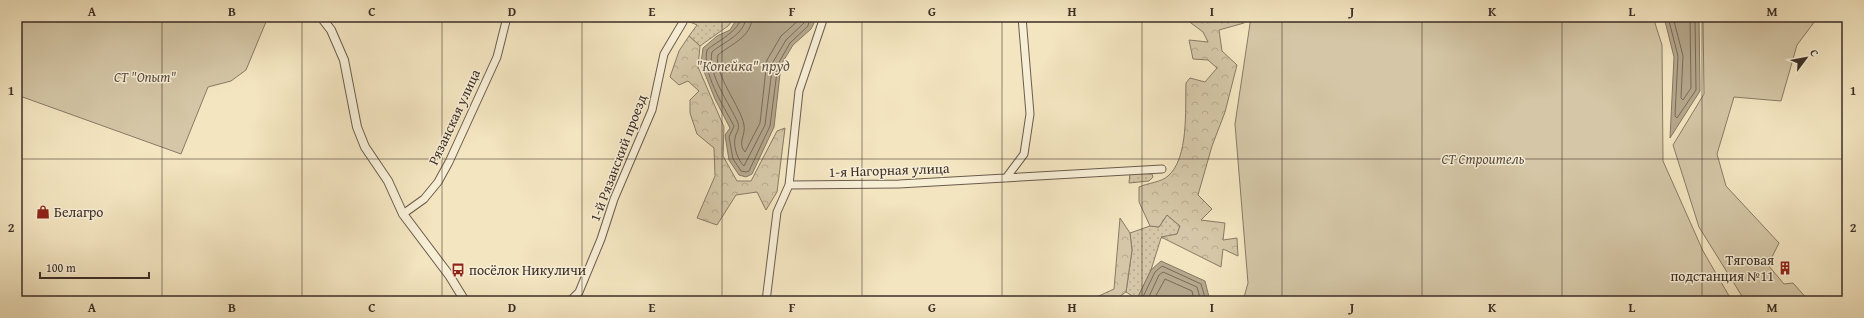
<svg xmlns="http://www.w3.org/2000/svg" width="1864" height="318" font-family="'Gentium Book Plus',serif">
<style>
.grass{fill:url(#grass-dots);stroke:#887a66}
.forest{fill:url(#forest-crowns);stroke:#887a66}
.garden{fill:#d4c6a6;stroke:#887a66}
.water{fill:#b5a78c;stroke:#857763}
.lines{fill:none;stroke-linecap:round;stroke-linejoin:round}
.shore{stroke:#786a59;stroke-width:1}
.minor-casing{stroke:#6a5c4c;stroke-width:9}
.tertiary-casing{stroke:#6a5c4c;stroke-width:10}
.minor{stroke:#f7eed6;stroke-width:7}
.tertiary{stroke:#f7eed6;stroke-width:8}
.grid{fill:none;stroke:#3c2e26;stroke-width:1;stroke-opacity:0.55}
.labels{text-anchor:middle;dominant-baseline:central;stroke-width:3;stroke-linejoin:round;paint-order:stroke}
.park-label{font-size:14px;font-style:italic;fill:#5a4c40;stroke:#f7eed6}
.street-label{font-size:14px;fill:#3c2e26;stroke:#f7eed6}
.poi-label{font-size:14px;fill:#3c2e26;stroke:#f7eed6;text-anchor:start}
.water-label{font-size:15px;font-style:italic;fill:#605245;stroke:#f7eed6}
.neatline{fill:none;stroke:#3c2e26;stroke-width:1.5}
.grid-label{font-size:13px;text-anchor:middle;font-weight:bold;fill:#3c2e26}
</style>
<defs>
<pattern id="grass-dots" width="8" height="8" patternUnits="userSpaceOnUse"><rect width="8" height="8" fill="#d4c6a6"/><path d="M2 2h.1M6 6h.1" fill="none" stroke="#b7aa8f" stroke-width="1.8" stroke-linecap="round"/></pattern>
<pattern id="forest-crowns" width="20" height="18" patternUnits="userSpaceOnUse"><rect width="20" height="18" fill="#d4c6a6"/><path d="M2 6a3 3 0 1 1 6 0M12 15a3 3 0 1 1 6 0" fill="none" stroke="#b7aa8f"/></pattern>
</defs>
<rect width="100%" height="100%" fill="#f3e5c0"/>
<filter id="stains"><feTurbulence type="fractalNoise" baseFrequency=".005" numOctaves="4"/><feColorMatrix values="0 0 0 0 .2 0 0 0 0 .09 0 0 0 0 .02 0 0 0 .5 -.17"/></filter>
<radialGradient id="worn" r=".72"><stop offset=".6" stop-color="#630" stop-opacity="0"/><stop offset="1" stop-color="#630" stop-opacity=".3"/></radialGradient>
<!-- grass -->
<path class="grass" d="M683,17h52l-7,9 -28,20 -11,-10 8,-11c-5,-3 -11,-3 -15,-6z
M1130,173l22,1 1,3 -4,4 -20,2z
M1167,215l13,11 -3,8 -16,4 -10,32 -14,29 -11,-7 6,-42 -2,-17 20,-7 9,1z"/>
<!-- forest -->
<path class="forest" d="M1183,17h61v6l-25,7 3,21 15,14 -12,47 -13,34 -14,49 14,14 -11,11 24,3 -2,17 14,-2 1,18 -15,-7 -2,18 -60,-30 16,-3 3,-8 -13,-11 -8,12 -9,-1 -11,-24v-15c9,-4 23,-5 29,-11 21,-18 17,-67 18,-93l4,-5 15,4 12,-14 -9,-8 -15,-1 -4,-19 19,2 -5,-10z
M689,36l11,10 -2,21 26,60 -1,29 14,25h14l26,-50 8,-3 -8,64 -11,18 -9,-18 -21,3 -19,30 -20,-7 18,-42 -1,-28 -17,-14 -7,-21v-13l9,-9 -11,-10 -9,4 -9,-8 9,-26z
M1120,218l10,15 2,17 -6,42 -13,9h-25l26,-12z"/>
<!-- garden -->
<path class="garden" d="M17,17h251l-22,53 -15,11 -23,6 -27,67 -164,-59z
M1251,17h402l9,28 1,116 40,90 29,50h-489l5,-18 -13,-159z
M1703,17h115l-21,28 -16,56 -47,-4 -17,57 9,32 53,57 -11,22 16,19 9,-1 16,18h-64l-46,-74 -26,-82 31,-51z"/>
<!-- water -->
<path class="water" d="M738,17h76l1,4 -4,8 -18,16 -12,20 -7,62 -22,47 -6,3 -7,-2 -10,-15 -4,-25 5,-7 -15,-29 -14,-35 2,-16 14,-12 13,-6z
M1664,17h35l1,74 -30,47 4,-81z
M1161,261l44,20 5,20h-76l3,-2 14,-29z"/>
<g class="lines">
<!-- shore -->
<path class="shore" d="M741,17c-1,14 -24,24 -34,33 -5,23 16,55 27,76l-5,11 4,22 8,12 5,1 3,-1 21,-45 8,-62 12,-21 18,-17 2,-9
M746,17c-1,18 -23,25 -34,35 -5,22 18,52 26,71 2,7 -2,9 -3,15 -2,8 3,23 9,28l21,-41 8,-63 13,-22 18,-17 1,-6
M752,17c0,20 -21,27 -34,38 -5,18 23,52 26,70 2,10 -7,18 1,27l15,-29 7,-63 14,-24 18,-16v-3
M1668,17l10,39 -3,60 2,2 19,-28 -1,-73
M1673,17l10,39 -2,42 2,2 8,-12 -1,-71
M1141,301l14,-29 7,-6 39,18 5,17
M1147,301l12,-26 4,-3 34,15 4,14
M1153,301l12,-22 27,12 2,10"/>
<!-- minor casing -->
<g class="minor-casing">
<path id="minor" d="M1006,178l18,-24 6,-40 -8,-97
M789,185l110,-1 263,-15
M403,214l21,-15 14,-17 11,-20 48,-105 10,-40
M497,301h14
M570,301l9,-9 22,-53 13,-40 38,-89 12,-56 19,-32
M766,301l11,-89 12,-27 10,-94 25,-74"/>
</g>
<!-- tertiary casing -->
<g class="tertiary-casing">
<path id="tertiary" d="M321,17l10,13 13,30 13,67 8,20 23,34 15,33 46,61 16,26"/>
</g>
<!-- minor -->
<use href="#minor" class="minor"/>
<!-- tertiary -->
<use href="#tertiary" class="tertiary"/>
</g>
<!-- grid -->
<path class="grid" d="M162,17v284M302,17v284M442,17v284M582,17v284M722,17v284M862,17v284M1002,17v284M1142,17v284M1282,17v284M1422,17v284M1562,17v284M1702,17v284M17,159h1830"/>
<!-- icons -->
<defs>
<g id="shop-bare" transform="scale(1.08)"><path d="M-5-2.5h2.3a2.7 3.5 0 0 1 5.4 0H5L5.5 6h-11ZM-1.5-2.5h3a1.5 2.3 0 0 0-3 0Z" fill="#8f2418" stroke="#f7eed6" stroke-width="2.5" paint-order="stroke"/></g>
<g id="building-bare" transform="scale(1.08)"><path d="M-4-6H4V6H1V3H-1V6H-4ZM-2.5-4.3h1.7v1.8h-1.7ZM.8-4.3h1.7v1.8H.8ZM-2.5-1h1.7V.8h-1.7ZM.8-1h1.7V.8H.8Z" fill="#8f2418" stroke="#f7eed6" stroke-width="2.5" paint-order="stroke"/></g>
<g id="bus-bare" transform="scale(1.08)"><path d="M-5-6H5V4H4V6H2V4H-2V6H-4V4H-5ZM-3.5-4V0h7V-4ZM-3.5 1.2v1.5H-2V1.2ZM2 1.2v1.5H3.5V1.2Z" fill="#8f2418" stroke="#f7eed6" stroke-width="2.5" paint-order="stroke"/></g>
</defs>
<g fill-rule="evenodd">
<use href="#shop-bare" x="43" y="212"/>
<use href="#building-bare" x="1785" y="268"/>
<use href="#bus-bare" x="458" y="270"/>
</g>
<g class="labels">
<!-- park labels -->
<g class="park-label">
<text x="145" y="77">СТ "Опыт"</text>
<text x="1483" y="159">СТ Строитель</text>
</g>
<!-- street labels -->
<g class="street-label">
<text transform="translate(454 117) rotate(-65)">Рязанская улица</text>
<text transform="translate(618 158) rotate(-69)">1-й Рязанский проезд</text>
<text transform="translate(889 170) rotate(-2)">1-я Нагорная улица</text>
</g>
<!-- poi labels -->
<g class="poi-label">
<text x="54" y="212">Белагро</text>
<text x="1774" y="260" text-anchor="end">Тяговая<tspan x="1774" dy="16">подстанция №11</tspan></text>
<text x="469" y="270">посёлок Никуличи</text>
</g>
<!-- water labels -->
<g class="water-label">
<text x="743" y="65">"Копейка" пруд</text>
</g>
</g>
<!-- margin -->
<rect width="1864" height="318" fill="none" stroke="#f3e5c0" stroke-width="44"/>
<!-- north arrow -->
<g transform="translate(1806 58) rotate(58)" stroke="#f7eed6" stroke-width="3" paint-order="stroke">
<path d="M0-3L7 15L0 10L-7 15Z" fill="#3c2e26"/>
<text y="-6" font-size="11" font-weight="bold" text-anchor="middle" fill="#3c2e26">С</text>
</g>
<!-- scale -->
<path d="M40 272v6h109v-6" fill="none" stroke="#3c2e26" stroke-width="2"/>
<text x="46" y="272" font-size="12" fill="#3c2e26" stroke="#f7eed6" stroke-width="3" paint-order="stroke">100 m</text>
<rect x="22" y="22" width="1820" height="274" class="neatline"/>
<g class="grid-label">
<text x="92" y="16">A</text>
<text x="232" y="16">B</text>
<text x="372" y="16">C</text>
<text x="512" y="16">D</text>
<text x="652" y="16">E</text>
<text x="792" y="16">F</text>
<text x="932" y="16">G</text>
<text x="1072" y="16">H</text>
<text x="1212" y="16">I</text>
<text x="1352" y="16">J</text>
<text x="1492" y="16">K</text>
<text x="1632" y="16">L</text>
<text x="1772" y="16">M</text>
<text x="11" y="95">1</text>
<text x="1853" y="95">1</text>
<text x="11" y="232">2</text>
<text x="1853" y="232">2</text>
<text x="92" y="312">A</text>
<text x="232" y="312">B</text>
<text x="372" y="312">C</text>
<text x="512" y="312">D</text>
<text x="652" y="312">E</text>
<text x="792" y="312">F</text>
<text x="932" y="312">G</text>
<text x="1072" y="312">H</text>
<text x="1212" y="312">I</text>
<text x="1352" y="312">J</text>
<text x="1492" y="312">K</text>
<text x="1632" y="312">L</text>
<text x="1772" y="312">M</text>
</g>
<rect width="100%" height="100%" filter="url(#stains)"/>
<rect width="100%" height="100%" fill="url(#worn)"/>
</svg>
